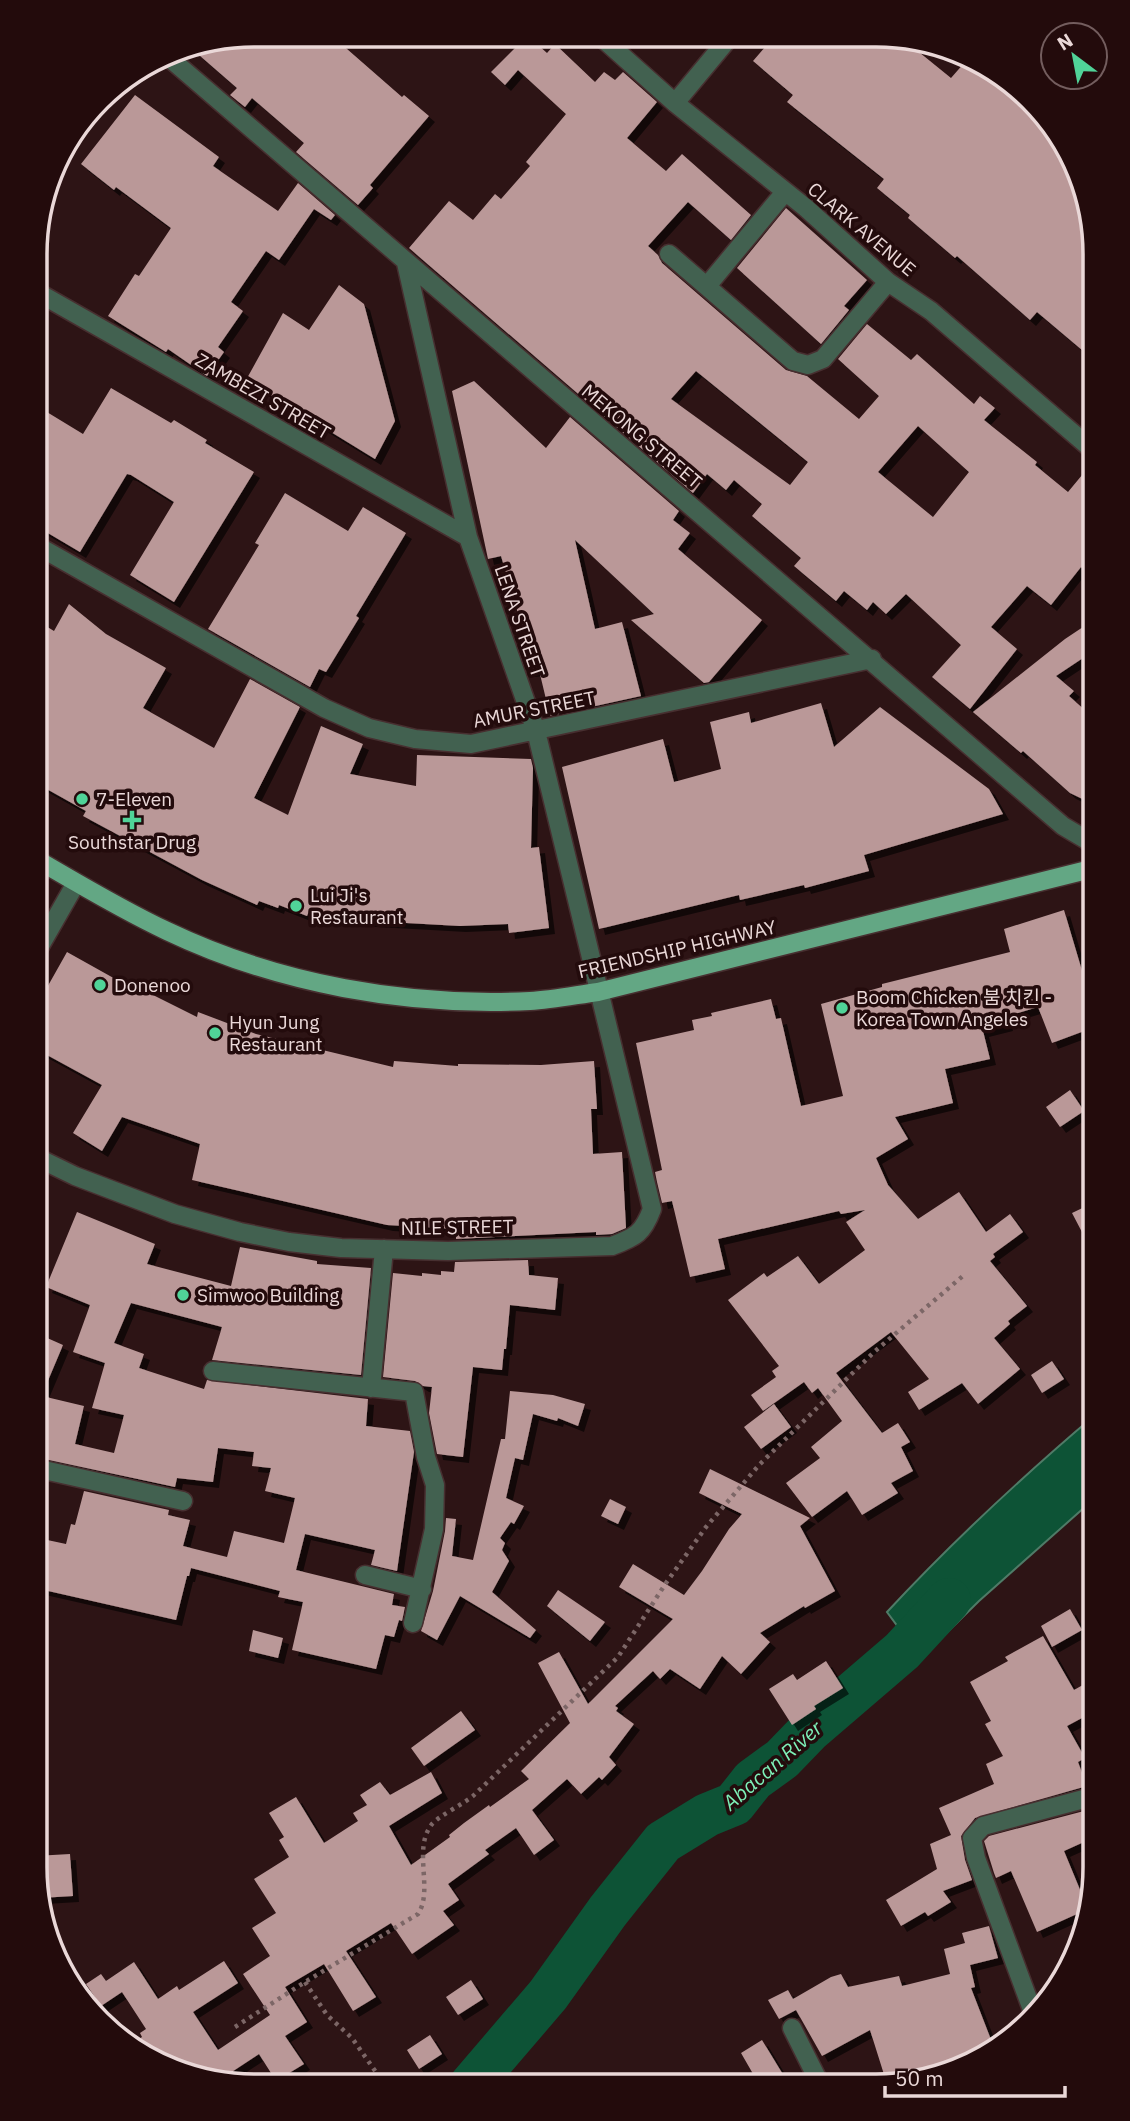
<svg xmlns="http://www.w3.org/2000/svg" width="1130" height="2121" font-family="'IBM Plex Sans','Noto Sans KR',sans-serif">
<style>
.water{fill:#0d5336;stroke:#4f7b67;stroke-width:2}
.lines{fill:none;stroke-linecap:round;stroke-linejoin:round}
.river{stroke:#0d5336;stroke-width:44}
.building{fill:#ba9898;fill-rule:evenodd;filter:url(#shadow)}
.minor-casing{stroke:#472f30;stroke-width:21}
.major-casing{stroke:#472f30;stroke-width:21}
.path{stroke:#7c6666;stroke-width:4.5;stroke-dasharray:3.5 5;stroke-linecap:butt}
.minor{stroke:#426150;stroke-width:18}
.major{stroke:#63a784;stroke-width:18}
.poi-dot{fill:#50d398;stroke:#230b0c;stroke-width:2.5}
.labels{text-anchor:middle;dominant-baseline:central;stroke-width:7;stroke-linejoin:round;paint-order:stroke}
.street-label{font-size:19px;fill:#ead8d8;stroke:#230b0c}
.poi-label{font-size:19px;fill:#ead8d8;stroke:#230b0c;text-anchor:start}
.water-label{font-size:21px;font-style:italic;fill:#7defb7;stroke:#230b0c}
.rim{fill:none;stroke:#ead8d8;stroke-width:3.5}
</style>
<defs>
<filter id="shadow"><feDropShadow dx="6" dy="6" stdDeviation="0" flood-color="#0009"/></filter>
</defs>
<rect width="100%" height="100%" fill="#2d1415"/>
<!-- water -->
<path class="water" d="M1095,1415v83l-116,103 -58,57 -34,-46c65,-70 135,-135 208,-197z"/>
<g class="lines">
<!-- river -->
<path class="river" d="M471,2085l77,-90 60,-84 55,-69 44,-27 27,-11 19,-24 29,-21 28,-29 92,-79 47,-51"/>
</g>
<!-- building -->
<path class="building" d="M254,35h77l71,62 2,-2 25,21 -59,69 3,3 -15,17 -62,-53 8,-9 -52,-45 -7,9 -15,-12 7,-7 -46,-40z
M526,37h3l18,16 8,-9 40,38 9,-10 11,8 8,-8 34,30 -30,36 39,33 16,-17 69,61 -20,25 -43,-38 -40,44 10,9 4,8 124,107 21,6 52,43 20,-23 -41,-37 29,-35 44,36 6,-6 57,50 6,-8 15,12 -11,12 53,42 -2,3 33,27 24,-29h3v117l-14,-13 -30,38 -24,-19 -36,41 26,22 -47,60 -38,-32 29,-32 -55,-51 -20,20 -13,-12 -6,8 -23,-19 -8,10 -42,-35 7,-8 -49,-42 10,-12 -28,-24 -8,10 -19,-16 -14,19 -284,-245 40,-47 24,19 22,-26 6,5 29,-33 -4,-4 40,-48 -48,-44 -13,15 -14,-13zM696,371l112,91 -18,23 -119,-86zM918,426l51,46 -36,45 -55,-45z
M773,38l48,1 11,9 8,-9h78l3,2 -7,7 37,30 14,-16 56,28 62,94 12,71v81l-10,12 -3,2 -45,-38 -7,8 -73,-64 -2,2 -47,-40 2,-3 -33,-27 7,-9 -97,-77 6,-7 -40,-34z
M135,95l84,62 -6,9 65,45 20,-28 37,32 -4,5 -17,-11 -35,51 -13,-9 -35,51 12,9 -25,36 6,5 -17,24 -39,-27 -2,3 -58,-36 27,-42 4,2 32,-48 -55,-41 -2,3 -33,-26z
M786,208l81,72 -23,26 5,4 -28,34 -84,-76z
M339,285l25,19 31,117 -20,38 -129,-79 37,-67 26,17z
M474,381l72,67 24,-31 109,94 -6,9 17,13 -12,16 84,71 -53,62 -5,1 -73,-63 23,-6 -79,-74 20,89 27,-7 19,74 -91,20 -11,-46 -10,1 -7,-26 5,-1 -26,-88 -13,3 -36,-168z
M111,388l60,35 3,-3 33,20 -2,3 49,29 -80,130 -44,-27 44,-73 -43,-27 -4,-1 -47,78 -44,-26 1,-120 46,28z
M285,493l63,38 15,-24 43,26 -50,83 3,2 -33,54 -7,-3 -9,18 -102,-58 51,-84 -4,-2z
M69,604l37,30 60,34 -23,40 71,40 36,-69 50,28 -46,91 34,17 33,-89 42,18 -13,30 66,12 1,-31 114,4 2,9 -2,80 8,-1 10,81 -40,5 -1,-9 -48,2 -107,-6 -44,-9 -2,5 -28,-11 -1,3 -19,-7 -2,4 -55,-25 -119,-64 3,-5 -50,-28v-163l18,11z
M1095,619v31l-39,26 18,15 -5,5 26,23v86l-25,-12 -47,-42 -2,2 -48,-41 92,-73z
M821,703l13,44 46,-40 109,82 14,25 -139,41 5,16 -64,17 -1,-3 -64,15 -1,-5 -140,34 -37,-162 101,-28 11,43 47,-13 -11,-47 39,-10 2,11z
M1064,910l27,91 4,-1v27l-43,16 -14,-36 -33,10 2,8 -24,6 7,28 -45,10 8,34 -58,14 13,22 -32,19 12,27 30,34 41,-27 27,40 24,-18 13,18 -30,22 2,3 -5,4 37,45 -19,15 2,3 -16,14 26,31 -42,35 -16,-21 -43,27 -11,-18 21,-13 -38,-47 -55,41 46,60 16,-10 12,19 -9,5 12,24 -22,12 7,10 -36,22 -15,-24 -35,26 -26,-34 34,-25 -9,-11 31,-26 -24,-33 -6,5 -8,-11 -41,29 -12,-16 25,-18 -4,-6 7,-5 -51,-66 36,-27 3,4 31,-21 21,28 46,-34 -19,-28 19,-12 -24,4 -2,-3 -121,28 7,30 -35,8 -18,-76 -10,2 -5,-21 -2,-10 7,-2 -26,-127 58,-13 -2,-10 20,-4 -1,-3 60,-14 5,20 5,-1 20,88 42,-10 -22,-92 61,-17v-3l128,-32 -6,-23z
M67,952l68,38 2,-3 60,30 1,-5 58,22 137,33 1,-6 64,5v-2l83,1 53,-4 3,48h-6l2,45 29,-2 4,76 -14,6 -16,1v-3l-140,7v-10l-69,-4 -195,-45 8,-36 -78,-27 -20,34 -29,-18 29,-48 -66,-36v-42z
M1070,1090l14,21 -24,16 -14,-20z
M1095,1202v55l-23,-44z
M77,1212l78,32 -8,20 84,22 9,-39 77,14v3l54,4 -10,107 -149,-15 10,-33 -91,-24 -17,40 30,11 -5,14 65,21 3,-9 161,19 -2,27 44,5 4,21 -17,119 -26,-6 4,-15 -70,-16 -9,36 98,24 -2,11 13,2 -3,14 -3,-1 -5,17 -9,-2 -9,34 -84,-19 11,-48 -25,-5 2,-6 -89,-23 -2,8h-2l-11,44 -141,-32 7,-27 -7,-1 3,-22 28,6 5,-20 4,1 9,-34 85,19 -1,5 22,5 -7,26 44,11 7,-26 50,12 11,-45 -30,-7 6,-23 -19,-2 2,-14 -36,-4 -5,34 -36,-4 -2,9 -140,-30v-32l7,-29 42,10 -9,38 39,9 10,-38 -32,-7 13,-45 -32,-11 17,-47 -44,-18z
M528,1260l1,15 29,3 -3,32 -45,-5 -4,44h-2l-2,21 -29,-3 -10,90 -26,-3 -8,-41 3,-26 -9,-1 -8,-5 -32,-4 10,-104 29,3v-3l19,2v-4l13,1 1,-10z
M36,1333l27,12 -27,64z
M1052,1361l12,18 -22,14 -11,-18z
M510,1391l43,4 32,9 -7,22 -20,-8 -1,3 -24,-7 -10,46 -8,-2 -9,40 18,8 -10,18 -3,-2 -11,16 5,5 -3,7 7,11 -17,31 44,38 -6,8 -70,-42 -23,44 -16,-9 12,-40 12,-60 1,-13 10,1 -4,37 21,4 28,-121h4z
M774,1404l17,23 -30,22 -17,-22z
M710,1469l100,49 -10,8 35,65 -30,17 -1,-2 -44,27 10,9 -29,32 -19,-18 -22,33 -30,-20 -10,10 -7,-8 -38,35 3,2 -2,3 18,13 -25,33 7,8 -14,15 -3,-3 -18,17 -14,-15 -35,31 22,30 -20,15 -18,-27 -31,22 4,4 -41,30 11,16 -16,11 11,14 -42,29 -21,-31 -45,28 30,46 -23,14 -29,-47 -39,23 22,35 -22,14 19,28 -28,17 -17,-27 -41,27h-4l-56,-17 -28,-19 12,-8 -2,-4 6,-4 -24,-37 -21,14 -15,-22 15,-10 5,7 28,-19 24,37 19,-13 2,4 45,-29 14,22 -45,29 25,38 52,-35 -27,-41 27,-18 -18,-28 24,-15 -22,-34 35,-22 -10,-17 5,-3 -15,-24 27,-16 28,46 34,-22 -5,-8 14,-8 -7,-10 20,-13 10,13 41,-23 11,21 -53,33 22,39 39,-28 -1,-2 15,-12 25,-18 1,2 39,-28 -8,-8 49,-48 -32,-60 21,-11 29,52 85,-85 -54,-32 14,-23 51,31 18,-24 27,-42 13,-15 -43,-21z
M610,1499l16,8 -8,17 -17,-8z
M558,1590l47,32 -15,19 -43,-35z
M1070,1609l12,21 -30,17 -11,-21z
M253,1630l30,8 -5,20 -29,-7z
M1043,1636l31,54 21,-12v33l-28,15 18,32 -7,4 9,24 -112,32 -14,18 4,24 7,20 -29,11 8,11 -23,14 -3,-4 -24,14 -15,-26 51,-31 -7,-25 21,-9 -12,-27 55,-24 -8,-20 17,-8 -18,-32 6,-3 -21,-39 38,-21 -3,-4z
M826,1661l17,27 -29,18 2,3 -24,16 -23,-36 24,-15 4,6z
M461,1711l14,19 -51,36 -13,-18z
M1084,1811l11,26 -31,14 24,58 -51,23 -26,-61 -15,7 -2,-5 -10,-32 5,-5z
M70,1854l3,42 -33,2 -5,-42z
M989,1926l9,32 -28,7 5,22 -4,1 24,62 -49,24 -59,10 -17,-54 -48,26 -26,-46 -17,9 -11,-19 20,-10 5,9 38,-22 10,-3 7,13 51,-11 3,10 48,-12 -6,-25 21,-6 -3,-10z
M471,1980l12,19 -25,16 -12,-18z
M430,2035l12,19 -23,15 -12,-19z
M762,2040l28,46h-30l-19,-33z"/>
<g class="lines">
<!-- minor casing -->
<g class="minor-casing">
<path id="minor" d="M601,37l74,66 131,105 82,74 43,29 164,141
M166,55l897,771 32,19
M675,103l54,-65
M669,254l124,107 15,4 15,-6 65,-77
M707,286l78,-94
M37,292l431,245
M36,545l288,163 45,20 46,11 56,5 401,-85
M36,953l40,-70
M36,1157l39,19 100,38 65,18 49,10 52,6 107,3 164,-5c24,-9 31,-13 40,-37l-116,-478 -68,-194 -62,-274
M213,1371l201,21 12,65 9,28 -1,44 -21,94
M371,1388l13,-139
M35,1468l148,33
M365,1575l57,14
M1034,2015l-58,-157 -4,-20 11,-12 112,-30
M792,2028l29,58"/>
</g>
<!-- major casing -->
<g class="major-casing">
<path id="major" d="M36,859c43,25 86,51 131,72 111,53 240,76 363,70 22,-1 46,-6 68,-9l497,-124"/>
</g>
<!-- path -->
<path class="path" d="M305,1982l22,33 25,23 33,47
M235,2027l70,-45 113,-68c16,-24 -6,-65 14,-90 7,-8 31,-20 41,-28l145,-139 48,-74 40,-56 53,-62 115,-113 90,-77"/>
<!-- minor -->
<use href="#minor" class="minor"/>
<!-- major -->
<use href="#major" class="major"/>
</g>
<!-- markers -->
<g class="poi-dot">
<circle cx="82" cy="799" r="7"/>
<path d="M128.5 809.5h7v7h7v7h-7v7h-7v-7h-7v-7h7z"/>
<circle cx="296" cy="906" r="7"/>
<circle cx="100" cy="985" r="7"/>
<circle cx="842" cy="1008" r="7"/>
<circle cx="215" cy="1033" r="7"/>
<circle cx="183" cy="1295" r="7"/>
</g>
<g class="labels">
<!-- street labels -->
<g class="street-label">
<text transform="translate(862 229) rotate(40)">CLARK AVENUE</text>
<text transform="translate(263 396) rotate(30)">ZAMBEZI STREET</text>
<text transform="translate(642 436) rotate(40)">MEKONG STREET</text>
<text transform="translate(520 621) rotate(71)">LENA STREET</text>
<text transform="translate(534 709) rotate(-11)">AMUR STREET</text>
<text transform="translate(677 949) rotate(-13)">FRIENDSHIP HIGHWAY</text>
<text transform="translate(457 1227) rotate(-1)">NILE STREET</text>
</g>
<!-- poi labels -->
<g class="poi-label">
<text x="96" y="799">7-Eleven</text>
<text x="132" y="842" text-anchor="middle">Southstar Drug</text>
<text x="310" y="895">Lui Ji's<tspan x="310" dy="22">Restaurant</tspan></text>
<text x="114" y="985">Donenoo</text>
<text x="856" y="997">Boom Chicken 붐 치킨 -<tspan x="856" dy="22">Korea Town Angeles</tspan></text>
<text x="229" y="1022">Hyun Jung<tspan x="229" dy="22">Restaurant</tspan></text>
<text x="197" y="1295">Simwoo Building</text>
</g>
<!-- water labels -->
<g class="water-label">
<text transform="translate(772 1765) rotate(-41)">Abacan River</text>
</g>
</g>
<!-- crop -->
<path d="M0 0H1130V2121H0ZM254 47H876A207 207 0 0 1 1083 254V1867A207 207 0 0 1 876 2074H254A207 207 0 0 1 47 1867V254A207 207 0 0 1 254 47Z" fill="#230b0c" fill-rule="evenodd"/>
<path class="rim" d="M254 47H876A207 207 0 0 1 1083 254V1867A207 207 0 0 1 876 2074H254A207 207 0 0 1 47 1867V254A207 207 0 0 1 254 47Z"/>
<!-- north arrow -->
<g transform="translate(1074 56) rotate(328)"><circle r="33" fill="#230b0c" stroke="#735d5e" stroke-width="2"/>
<path d="M0-5L12 26L0 18L-12 26Z" fill="#50d398"/>
<text y="-10" font-size="19" font-weight="bold" text-anchor="middle" fill="#ead8d8">N</text>
</g>
<!-- scale -->
<path d="M885 2086v10h180v-10" fill="none" stroke="#ead8d8" stroke-width="3.5"/>
<text x="895" y="2086" font-size="21" fill="#ead8d8" stroke="#230b0c" stroke-width="5" paint-order="stroke">50 m</text>
</svg>
